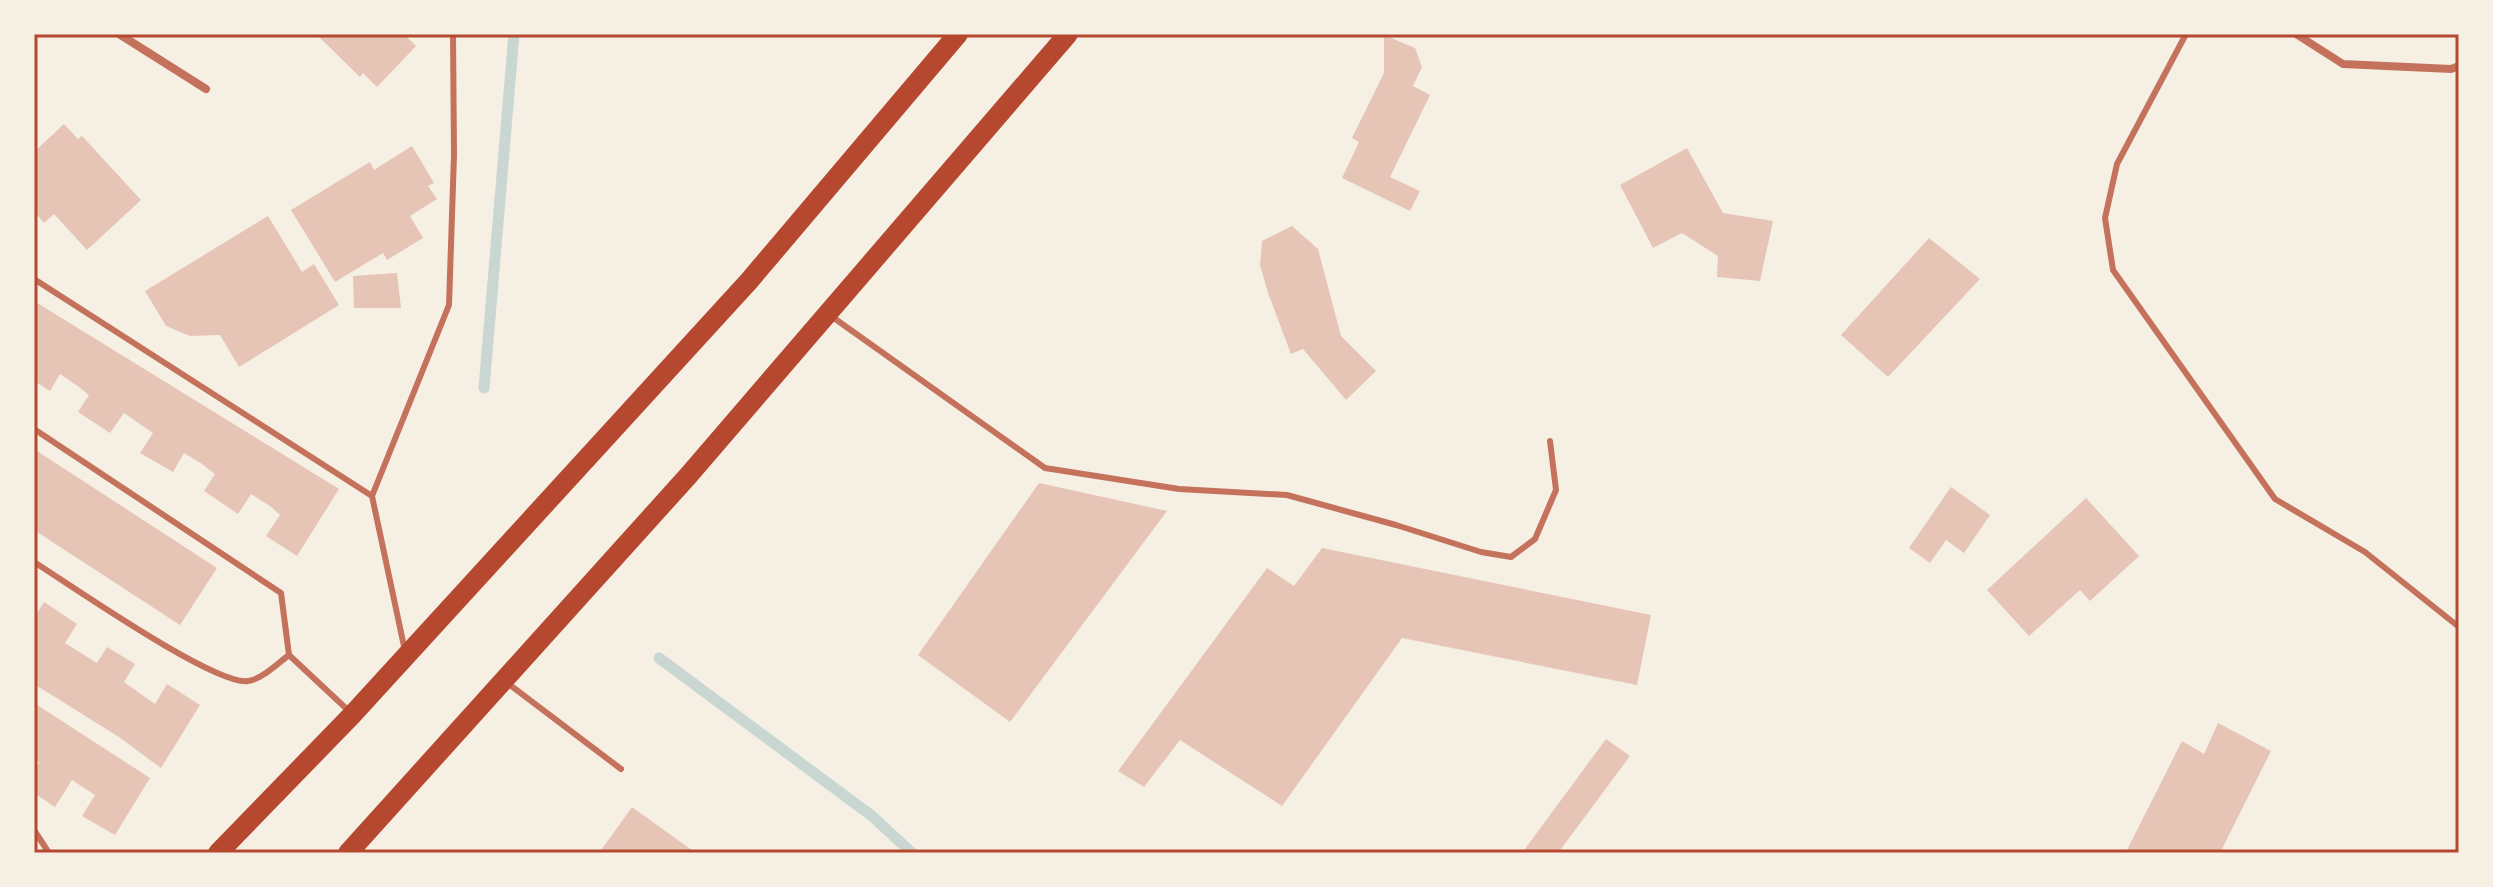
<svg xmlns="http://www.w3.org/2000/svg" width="2493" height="887" font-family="Raleway,sans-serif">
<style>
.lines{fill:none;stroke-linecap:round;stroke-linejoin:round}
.stream{stroke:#c9d6d2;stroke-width:11}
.building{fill:#e6c5b7}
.service{stroke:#c5725c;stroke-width:6}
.minor{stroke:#c5725c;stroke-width:8}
.primary{stroke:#b5482f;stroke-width:20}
.neatline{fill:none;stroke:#b5482f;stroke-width:3}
</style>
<rect width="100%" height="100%" fill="#f6efe4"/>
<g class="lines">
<!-- stream -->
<path class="stream" d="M484,388l30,-354
M659,658l213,158 40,37"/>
</g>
<!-- building -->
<path class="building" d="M316,34h88l12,12 -39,41 -14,-14 -3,4z
M1384,35l31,13 7,19 -9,19 17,9 -40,82 30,14 -10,20 -68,-33 17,-36 -7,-4 32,-65z
M64,124l14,15 4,-3 59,64 -54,50 -33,-36 -10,9 -10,-12v-59z
M412,146l22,37 -6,3 9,13 -27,17 13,22 -36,22 -4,-7 -48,29 -44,-72 79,-48 4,8z
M1687,148l36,65 50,8 -13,60 -43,-4 1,-21 -36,-23 -29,15 -33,-63z
M268,216l34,56 12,-8 25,41 -100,62 -19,-32 -30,1 -24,-10 -21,-35z
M1292,226l26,23 23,87 35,35 -30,29 -43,-51 -12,5 -23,-61 -8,-28 2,-24z
M1929,238l51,41 -92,98 -47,-42z
M397,273l4,35h-47l-1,-32z
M34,301l305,188 -42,67 -31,-20 14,-21 -10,-9 -19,-12 -13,20 -34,-23 11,-17 -13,-10 -18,-11 -11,19 -33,-19 13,-20 -29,-20 -14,20 -32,-21 11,-17 -10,-8 -19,-13 -10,17 -16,-10z
M34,449l183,119 -37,57 -146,-95z
M1039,483l128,28 -157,211 -92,-67z
M1951,487l39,28 -26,38 -18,-13 -16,23 -21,-15z
M2086,498l53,58 -49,45 -10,-11 -51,46 -42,-46z
M1322,548l329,67 -14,70 -235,-47 -120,168 -102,-66 -36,47 -26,-16 149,-203 27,18z
M44,602l33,22 -12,19 32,20 10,-16 28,17 -11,18 31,22 12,-20 33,21 -39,63 -42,-31 -85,-53v-66z
M34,703l116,75 -35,57 -33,-19 13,-21 -23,-15 -17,27 -21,-14v-22l5,-9 -5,-2z
M2218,723l53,28 -51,102 -94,-1 56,-111 22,13z
M1606,739l24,17 -72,97h-36z
M632,807l64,46h-97z"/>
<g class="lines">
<!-- service -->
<path class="service" d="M2186,34l-69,130 -12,54 8,52 162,229 90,53 94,75
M34,279l338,217 33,155
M831,316l214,152 134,21 108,6 109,30 85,27 30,5 24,-18 21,-49 -6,-49
M34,429l247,164 8,62 62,58
M372,496l77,-191 5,-150 -1,-121
M34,562c35,22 181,124 214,119 13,-1 30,-18 41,-26
M506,682l115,87
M34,830l15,23"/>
<!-- minor -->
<path class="minor" d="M119,34l87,55
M2296,34l47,30 108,5 8,-3"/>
<!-- primary -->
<path class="primary" d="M218,853l134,-138 397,-434 209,-247
M348,853l340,-377 380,-442"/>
</g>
<!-- border -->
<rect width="2493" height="887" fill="none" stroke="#f6efe4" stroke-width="72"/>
<rect x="36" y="36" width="2421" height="815" class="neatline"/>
</svg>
